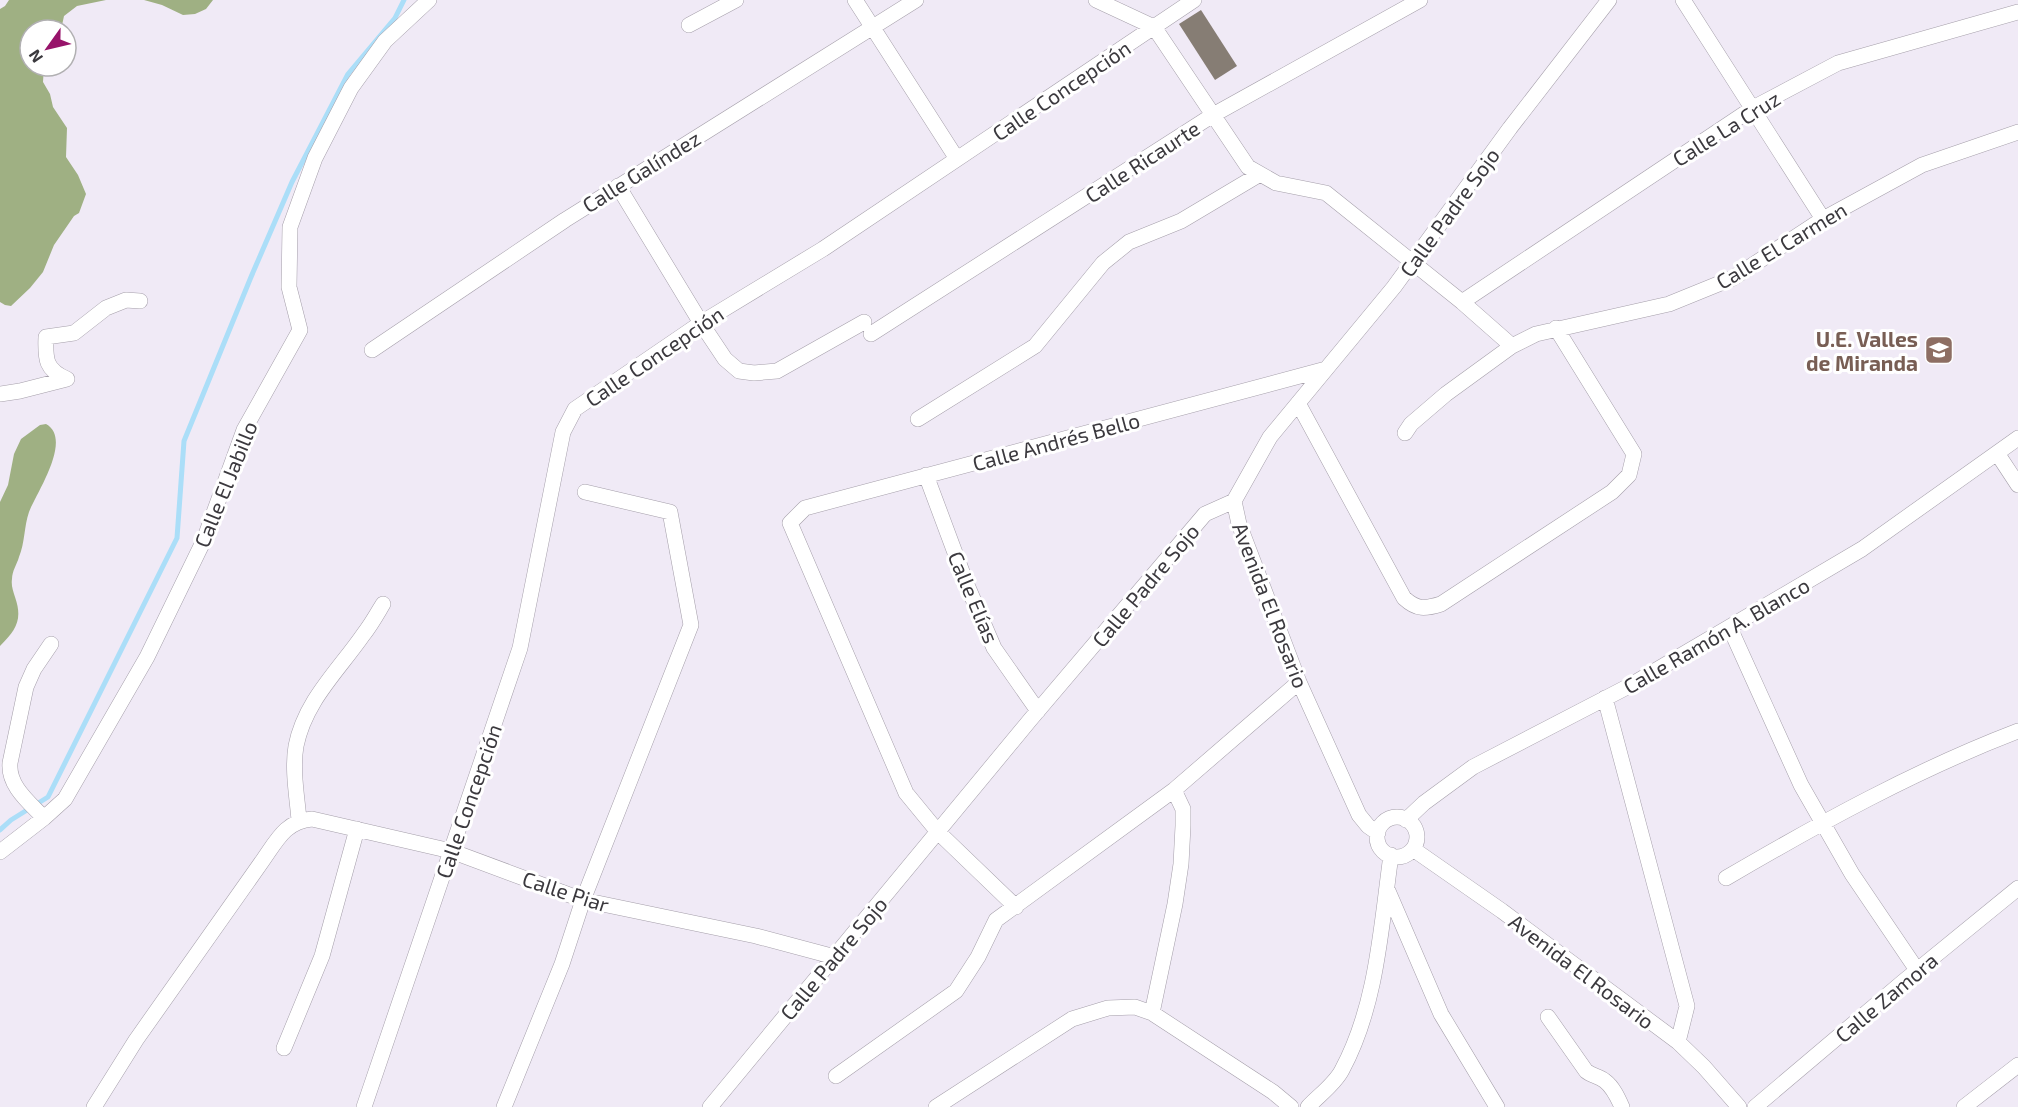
<svg xmlns="http://www.w3.org/2000/svg" width="2018" height="1107" font-family="'Exo 2',sans-serif">
<style>
.forest{fill:#9fb083}
.lines{fill:none;stroke-linecap:round;stroke-linejoin:round}
.stream{stroke:#abdef8;stroke-width:5}
.building{fill:#867d74}
.street-casing{stroke:#a59faa;stroke-width:16}
.street{stroke:#fff;stroke-width:15}
.labels{text-anchor:middle;dominant-baseline:central;stroke-width:6;stroke-linejoin:round;paint-order:stroke}
.street-label{font-size:21px;fill:#3b393e;stroke:#fff}
.education-label{font-size:21px;font-weight:bold;fill:#785e54;stroke:#fff;text-anchor:end}
</style>
<rect width="100%" height="100%" fill="#f0eaf6"/>
<!-- forest -->
<path class="forest" d="M9,0h97l-29,6 -13,10 -3,14h-31v36h14l-1,16 7,12 3,13 14,21 -1,29 12,18 8,19 -7,19 -5,3 -20,29 -11,27 -13,16 -19,18 -6,-1 -5,-3v-293l5,-3z
M144,0h69l-7,9 -11,5 -12,1 -21,-10z
M46,424c27,15 -9,68 -17,88 -5,14 -4,31 -10,45 -2,7 -7,14 -7,22 -1,6 1,12 3,18 8,23 1,33 -15,49v-144l8,-17 6,-31 7,-15 19,-14z"/>
<g class="lines">
<!-- stream -->
<path class="stream" d="M0,830l11,-10 37,-23 129,-259 7,-97 67,-164 41,-95 56,-108 47,-56 9,-18"/>
</g>
<!-- building -->
<path class="building" d="M1201,10l36,56 -22,14 -36,-56z"/>
<g class="lines">
<!-- street casing -->
<g class="street-casing">
<path id="street" d="M855,0l102,159
M1096,0l58,27 94,140 28,16 50,10 136,109 50,44
M1683,0l140,219
M689,25l47,-25
M618,186l83,137 24,36 14,12 15,2 23,-2 87,-49
M1462,302l291,-194 85,-45 180,-51
M871,334l342,-219 207,-115
M372,350l193,-130 351,-220
M0,394l20,-3 47,-12c-21,-9 -22,-19 -21,-42l28,-4 32,-25 20,-8 14,1
M1298,403l106,195c13,12 21,11 37,6l171,-112 17,-17 5,-21 -78,-126
M918,419l117,-73 68,-83 26,-21 52,-21 79,-47
M1405,433l6,-9 35,-30 66,-48 24,-12 133,-30 64,-26 90,-59 99,-54 96,-33
M1997,453l21,32
M926,475l41,110 27,63 44,63
M1234,501l5,23 60,158 60,133 9,11 10,7
M1730,628l71,157 51,89 65,96
M1605,698l82,308 -9,36
M1377 837a20 20 0 1 1 40 0a20 20 0 1 1-40 0Z
M44,818c-15,-16 -36,-32 -34,-55l16,-76 8,-18 17,-25
M299,820c-2,-24 -7,-50 -3,-74 9,-45 42,-75 67,-111 8,-10 14,-21 20,-31
M1406,820l18,-17 49,-36 158,-82 231,-136 156,-111
M1413,849l89,62 176,131 26,25 35,40
M0,852l44,-34 21,-19 82,-142 57,-117 40,-110 56,-100 -11,-43 1,-60 25,-69 36,-70 34,-47 44,-41
M1726,878c94,-55 190,-108 292,-147
M1388,891l53,123 56,93
M1016,907l-78,-75 -32,-39 -116,-270 15,-15 521,-139
M1152,1013l23,-109 6,-40 2,-38v-17l-9,-19
M1548,1017l38,54c6,5 13,5 19,10 8,6 13,17 17,26
M284,1048l38,-92 35,-127
M836,1076l120,-85 22,-34 18,-37 178,-130 125,-108
M94,1107l42,-67 127,-180c14,-20 23,-39 49,-41l139,32 132,49 173,36 79,21
M364,1107l156,-459 43,-216 12,-23 126,-86 122,-74 371,-249
M504,1107l58,-143 21,-64 108,-275 -21,-113 -85,-20
M710,1107l320,-387 175,-206 29,-13 36,-64 124,-150 116,-159 99,-128
M936,1107l136,-88 36,-11 27,-1 17,6 121,79 18,15
M1308,1107c10,-11 27,-23 34,-37 35,-65 39,-143 49,-215
M1755,1107l149,-126 114,-93
M1964,1107l54,-42"/>
</g>
<!-- street -->
<use href="#street" class="street"/>
</g>
<!-- icons -->
<defs>
<g id="school-square" transform="scale(1.5)"><rect x="-9" y="-9" width="18" height="18" rx="4" fill="#8d6e63" stroke="#fff"/><path d="M0-5L7-2L0 1L-7-2ZM-4 1L0 2.5L4 1V4Q0 6-4 4Z" fill="#fff"/></g>
</defs>
<g fill-rule="evenodd">
<use href="#school-square" x="1939" y="350"/>
</g>
<g class="labels">
<!-- street labels -->
<g class="street-label">
<text transform="translate(1061 90) rotate(-34)">Calle Concepción</text>
<text transform="translate(1726 128) rotate(-32)">Calle La Cruz</text>
<text transform="translate(1142 161) rotate(-33)">Calle Ricaurte</text>
<text transform="translate(641 171) rotate(-32)">Calle Galíndez</text>
<text transform="translate(1449 212) rotate(-54)">Calle Padre Sojo</text>
<text transform="translate(1781 245) rotate(-31)">Calle El Carmen</text>
<text transform="translate(654 356) rotate(-34)">Calle Concepción</text>
<text transform="translate(1056 441) rotate(-15)">Calle Andrés Bello</text>
<text transform="translate(225 484) rotate(-68)">Calle El Jabillo</text>
<text transform="translate(1145 585) rotate(-50)">Calle Padre Sojo</text>
<text transform="translate(974 597) rotate(67)">Calle Elías</text>
<text transform="translate(1271 605) rotate(69)">Avenida El Rosario</text>
<text transform="translate(1716 635) rotate(-30)">Calle Ramón A. Blanco</text>
<text transform="translate(468 801) rotate(-71)">Calle Concepción</text>
<text transform="translate(566 891) rotate(18)">Calle Piar</text>
<text transform="translate(833 958) rotate(-50)">Calle Padre Sojo</text>
<text transform="translate(1582 971) rotate(37)">Avenida El Rosario</text>
<text transform="translate(1886 997) rotate(-40)">Calle Zamora</text>
</g>
<!-- education labels -->
<g class="education-label">
<text x="1918" y="338">U.E. Valles<tspan x="1918" dy="24">de Miranda</tspan></text>
</g>
</g>
<!-- north arrow -->
<g transform="translate(48 48) rotate(236)"><circle r="28" fill="#ffffff" stroke="#b1b0b2" stroke-width="1.5"/>
<path d="M0-4.5L10 22L0 15L-10 22Z" fill="#97136a"/>
<text y="-9" font-size="16" font-weight="bold" text-anchor="middle" fill="#3b393e">N</text>
</g>
</svg>
